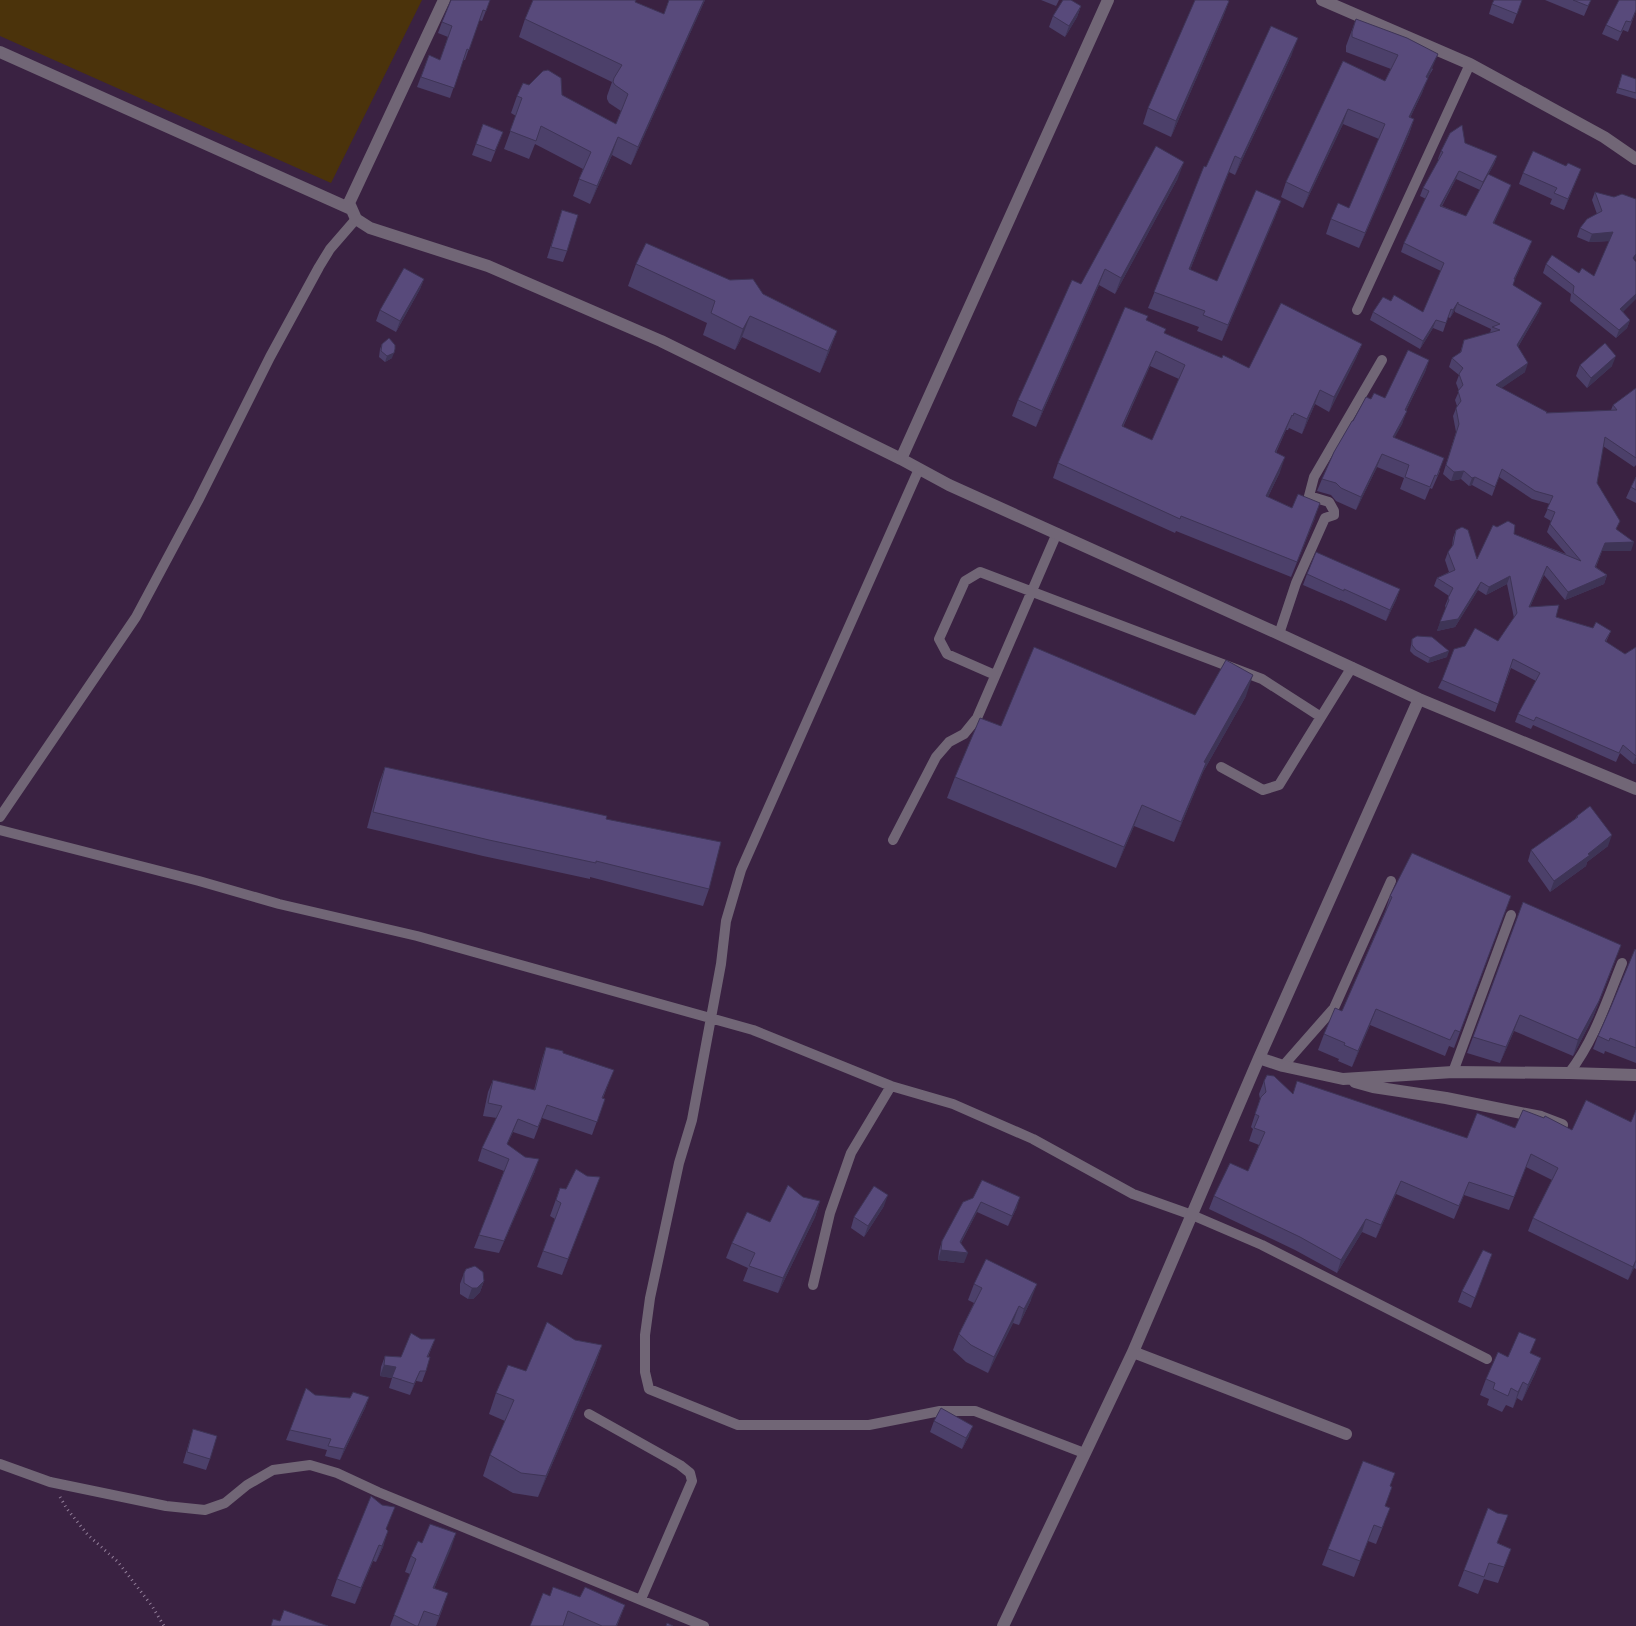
<svg xmlns="http://www.w3.org/2000/svg" width="1636" height="1626" font-family="'DejaVu Sans',sans-serif">
<style>
.green{fill:#4b330b}
.lines{fill:none;stroke-linecap:round;stroke-linejoin:round}
.path{stroke:#927e99;stroke-width:3;stroke-dasharray:1 4;stroke-linecap:butt}
.service{stroke:#716676;stroke-width:10}
.minor{stroke:#716676;stroke-width:12}
.wall{fill:#4c406a;fill-rule:evenodd}
.shaded-wall{fill:#3e3456}
.building{fill:#584a7b;stroke:#3e3456;fill-rule:evenodd}
</style>
<rect width="100%" height="100%" fill="#3a2242"/>
<!-- green -->
<path class="green" d="M0,0h422l-91,183 -331,-147z"/>
<g class="lines">
<!-- path -->
<path class="path" d="M60,1497l7,12 21,26 30,27 34,44 12,20"/>
<!-- service -->
<path class="service" d="M1357,310l113,-246
M919,469l-178,401 -15,51 -5,43 -29,156 -13,43 -29,135 -5,37v37l4,17 89,36h131l71,-14h35l109,42
M1279,634l17,-51 29,-65 9,-3v-4l-5,-9 -20,-6 5,-19 68,-117
M995,675l-48,-21 -8,-15 26,-58 15,-9 282,107 59,38 -42,68 -16,5 -42,-23
M1321,717l31,-50
M0,817l136,-200 62,-116 72,-144 49,-90 11,-18 26,-30
M0,830l199,51 80,23 138,32 336,94 138,56 62,18 80,35 100,55 59,21 70,30 225,114
M893,840l43,-83 13,-15 15,-8 13,-16 80,-185
M1283,1066l51,-58 57,-127
M1453,1072l58,-157
M1569,1073c25,-32 38,-73 53,-110
M813,1285l17,-72 21,-60 40,-67
M589,1414l91,51 10,8 2,8 -51,118
M0,1464l50,18 116,24 39,4 20,-7 22,-18 26,-15 37,-5 27,8 41,19 326,134"/>
<!-- minor -->
<path class="minor" d="M444,0l-95,203 7,16 14,9 118,38 173,75 240,118 48,26 330,149 140,65 217,90
M1322,0l148,64 134,73 32,22
M0,52l351,157
M901,459l207,-459
M1259,1058l24,8 60,13 110,-7 116,1 67,2
M1355,1082l18,5 73,11 95,19 21,8
M1133,1352l213,82
M1003,1626l130,-274 126,-294 160,-359"/>
</g>
<!-- wall -->
<path class="wall" d="M490,0l-8,21 -3,-1 -14,40h-2l-13,38 -33,-11 12,-32 11,5 8,-23 -10,-4 4,-11z
M669,0h36l-74,165 -19,-10 -22,49 -17,-8 10,-27 -48,-25 -6,15 -25,-10 12,-33 -5,-3 6,-17 12,-11 33,10 54,29 5,-13 -12,-8 -2,-4v-3l5,-14 -93,-45 6,-18 110,-17 29,12z
M1041,0h18l-3,6z
M1522,0l-9,24 -24,-10 3,-10z
M1545,0h46l-7,16z
M1229,1l-6,16 -52,120 -28,-13 5,-16z
M1081,6l-4,11 -12,20 -16,-10 4,-11z
M1636,11l-8,21 -5,-2 -5,11 -16,-7 4,-9z
M1356,19l77,50 -6,10 -5,14 -12,25 4,1 -5,15 -50,114 -33,-14 5,-15 18,-11 30,-69 -36,-15 -40,84 -22,-11 5,-15 57,-121 42,20 6,-12 -45,-17v-6z
M1292,54l-57,121 -6,-3 -39,98 27,11 64,-80 -6,16 -53,124 -25,-10 2,-4 -51,-19 58,-141z
M1622,74l14,5v20l-20,-6z
M483,124l20,8 -12,30 -19,-7z
M1465,143l32,13 -3,8 -6,11 23,10 -17,38 35,26 -14,30 -2,6 26,26 -21,36 7,25 -24,16 45,25 65,-3 2,-5 23,-17v77l-2,2 -31,-21 -6,37 20,47 14,21h-29l-6,16 11,8 -3,9 -39,16 -21,-25 -14,32 26,10 37,11 18,3 -5,11 19,12 11,-7v117h-3l-13,-11 -4,9 -83,-37 -2,4 -16,-7 3,-8 18,-33 -25,-13 -16,44 -57,-24 4,-8 56,-39 16,-23 -7,-34 -21,11 -8,-5 -23,37 -18,4 9,-23 -1,-2 4,-10 -15,-10 3,-8 12,-6 -4,-12 3,-8 4,-5 1,-9 3,-8 21,29 37,-25 52,20 -19,-22 4,-11 -7,-4 6,-13 -18,-5 -33,-22 -7,19 -20,-11 -3,1 -8,-7 -10,2 -8,-7 13,-42 -3,-16 4,-10 -2,-6 4,-9 -3,-8 3,-8 -10,-8 3,-9 8,-5 4,-13 26,-7 1,-4 -36,-17v-2l-5,8 -2,-1 -5,15 -10,-4 -13,21 -50,-29 3,-8 18,-11 32,11 18,-41 -40,-19 3,-9 22,-44 -6,-3 3,-8 16,-28 -1,-1 3,-8zM1456,179l24,11 -14,26 -24,-10z
M1566,166l15,3 -4,10 -13,31 -14,-6 2,-5 -33,-15 4,-11z
M1178,178l-63,116 -16,-9 -63,142 -24,-11 6,-16 63,-116z
M1595,192l40,68 -12,52 7,8 -3,8 -11,10 -46,-37 1,-7 -28,-21 3,-9 33,9 15,3 16,-35 -21,1 -12,-5 3,-9 17,-14 -5,-14z
M562,210l5,41 -4,11 -16,-4z
M636,264l127,30 74,37 -8,21 -9,21 -78,-36 -7,13 -32,-15 4,-12 -79,-37z
M424,279l-4,10 -24,43 -20,-11 4,-11z
M1146,320l18,13 58,25 27,10 113,-24 -6,14 -27,54 -14,-8 -13,30 -13,-6 -1,2h-2l-10,23 4,19 -12,25 47,21 -24,59 -115,-46 -1,2 -122,-55 5,-15zM1150,366l29,13 -27,61 -29,-13z
M382,344l10,14 -7,4 -6,-5 1,-8z
M1429,360l-4,12 -19,39 -4,13 -8,14 46,33 -8,18 -2,-1 -5,12 -25,-11 4,-11 -27,-11 -21,43 -20,-9 -5,-6 -14,-4 5,-12 49,-80 14,-1z
M1580,365l32,1 -25,22 -11,-12z
M1636,477v26l-10,-5 5,-11z
M1307,574l93,15 -4,11 -10,21 -46,-21v1l-37,-16z
M1412,639l35,18 -19,6 -14,-8 -4,-4z
M1246,696l-43,76 -29,70 -40,-16 -18,42 -169,-70 8,-21 46,-51 194,-11z
M385,767l221,52 103,70 -6,17 -113,-29v2l-107,-23 -116,-28 12,-45z
M1577,816l31,30 -21,16 -1,4 -36,26 -22,-31 3,-11 44,-31z
M1390,896h121l-57,152 -5,-2 -4,10 -75,-31 -18,42 -14,-6 1,-2 -21,-9 6,-16 18,-23 43,-99z
M1523,902l92,59 -22,56 -20,39 -59,-25 -14,32 -33,-10z
M1636,950v113l-31,-12 -1,3 -11,-5 5,-13 12,-27z
M546,1047l17,6 46,29 -6,16 2,1 -13,36 -50,-17 -8,21 -21,-7 -6,12 28,27 -36,82 -25,-5 30,-77 -26,-10 4,-13 15,-30 -14,-2 5,-24 5,-12 41,10 8,-31z
M1264,1081l28,13 175,44 48,-10 57,2 59,-8 5,-12v159l-2,-1 -6,12 -100,-49 5,-13 19,-38 -26,-13 -17,43 -45,-15 -10,24 -58,-25 -20,44 -14,-6 -25,41 -42,-23 -86,-41 5,-13 34,-25 11,-26 -10,-4 4,-12 -2,-2 9,-28 -1,-5z
M587,1176l13,1 -38,98 -25,-8 18,-48 -5,-3 10,-28 6,1z
M973,1198l44,9 -9,19 -31,-14 -16,31 3,20 -26,-3 1,-9 3,-10z
M820,1201l-5,16 -37,76 -35,-12 5,-13 -22,-10 6,-15 38,-21z
M884,1206l-20,31 -13,-9 3,-11z
M1492,1254l-21,54 -13,-6 4,-11z
M464,1273l20,8 -4,11 -7,7h-5l-8,-5v-10z
M974,1284l57,16 -12,25 -6,-2 -25,50 -22,-11 -13,-12 6,-16 15,-31 -6,-3z
M421,1339h14l-7,18 -2,14 -4,11 -6,-1 -6,14 -21,-7 3,-10 -12,-2 1,-9 4,-11 16,1z
M575,1340l27,5 -7,20 -57,132 -25,-4 -30,-17 7,-21 15,-34 -16,-7 7,-21 30,-22z
M1531,1353l10,5 -6,16 -13,27 -5,-3 -4,10 -7,-3 -4,7 -15,-7 2,-6 -9,-4 6,-16 22,-22z
M315,1395l35,3 19,-1 -4,11 -25,52 -15,-4 2,-6 -41,-10 4,-10z
M934,1421l35,15 -7,13 -32,-17z
M193,1429l17,30 -4,11 -23,-7z
M1395,1473l-5,13 -5,20 -1,18 -8,20 -8,-3 -14,36 -32,-12 6,-16z
M1488,1508l10,35 13,6 -13,34 -14,-4 -6,15 -20,-8z
M387,1529l-4,18 -7,15 -3,-1 -18,43 -24,-8 6,-17z
M456,1533l-22,56 9,19 -7,18h-46l20,-52 -5,-2 6,-16 11,-13z
M550,1596l30,1 45,8 -8,21h-87z"/>
<!-- shaded-wall -->
<path class="shaded-wall" d="M704,0h1l-74,165 7,-18z
M1229,1l-6,16 -52,120 5,-16z
M1081,6l-4,11 -12,20 4,-11z
M1298,38l-6,16 -57,121 6,-16z
M1438,54l-16,39 -19,39 6,-15 17,-40z
M1348,109l-5,15 -40,84 6,-15z
M1414,119l-5,15 -50,114 6,-15z
M618,137l-6,18 -22,49 7,-18z
M1235,156l-6,16 -45,113 5,-16z
M1497,156l-3,8 -14,26 3,-8z
M1184,162l-6,16 -63,116 6,-16z
M1581,169l-4,10 -13,31 4,-11z
M1459,171l-3,8 -19,35 3,-8z
M1511,185l-3,9 -18,37 3,-8z
M1281,201l-6,16 -53,124 6,-16z
M1613,232l-3,9 -21,1 3,-8z
M1532,241l-3,8 -18,38 3,-8z
M1636,254v5l-7,7 4,-8z
M1105,269l-6,16 -63,142 6,-16z
M424,279l-4,10 -24,43 4,-11z
M1636,294v5l-19,19 3,-9z
M1458,302l-3,8 -5,8 3,-8z
M1542,303l-3,8 -25,43 3,-9z
M750,316l-8,21 -7,13 8,-21z
M1436,320l-3,8 -13,21 3,-8z
M1630,320l-3,8 -11,10 3,-8z
M837,331l-8,21 -9,21 8,-22z
M1362,344l-6,14 -27,54 5,-15z
M1156,351l-6,15 -34,75 6,-15z
M394,353l-2,5 -7,4 2,-6z
M1616,356l-4,10 -25,22 4,-10z
M1429,360l-4,12 -25,51 5,-13z
M1528,363l-3,9 -32,22 3,-9z
M1320,390l-5,14 -13,30 5,-15z
M1407,411l-5,13 -14,26 5,-13z
M1292,415l-6,15 -17,37 6,-15z
M1382,454l-5,13 -21,43 5,-13z
M1285,457l-5,15 -19,39 5,-15z
M1464,471l-3,8 -10,2 3,-9z
M1475,477l-3,8 -3,1 3,-8z
M1320,503l-5,15 -24,59 6,-15z
M1634,542l-3,9h-29l-10,24 13,-32z
M1547,566l-3,9 -18,41 3,-9z
M1607,575l-3,9 -39,16 3,-8z
M1510,576l-3,8 -21,11 3,-8z
M1481,582l-3,8 -23,37 -18,4 3,-9z
M1400,589l-4,11 -10,21 4,-11z
M1449,651l-2,6 -19,6 2,-5z
M1253,675l-7,21 -43,76 -29,70 30,-80z
M1636,756v8h-3z
M1142,805l-8,21 -18,42 8,-21z
M1612,835l-4,11 -21,16 -1,4 -36,26 4,-11z
M1621,945l-28,72 -20,39 5,-16z
M1376,1009l-6,16 -18,42 6,-16z
M1520,1015l-6,16 -14,32 6,-16z
M518,1119l-5,13 -11,24 5,-12z
M539,1159l-4,12 -36,82 5,-12z
M600,1177l-6,16 -32,82 6,-16z
M1401,1181l-5,13 -20,44 5,-13z
M888,1195l-4,11 -20,31 4,-11z
M1020,1197l-3,10 -9,19 4,-10z
M820,1201l-5,16 -37,76 5,-15z
M981,1202l-4,10 -21,40 12,1 -4,10 -26,-3 3,-10 19,-8z
M1366,1219l-4,13 -25,41 4,-13z
M1636,1260l-2,8 -6,12 5,-13z
M484,1281l-4,11 -7,7h-5l4,-11z
M1037,1284l-6,16 -12,25 5,-16z
M1019,1306l-6,17 -25,50 6,-16z
M602,1345l-7,20 -57,132 8,-21z
M1541,1358l-6,16 -13,27 6,-16z
M384,1365l12,2 -4,11 -12,-2z
M420,1371l-4,10 -6,14 4,-11z
M1523,1382l-6,16 -4,10 5,-16z
M369,1397l-4,11 -25,52 4,-11z
M973,1426l-4,10 -7,13 4,-11z
M388,1531l-5,16 -7,15 6,-16z
M456,1533l-5,16 -23,54 5,-15z
M379,1545l-6,16 -18,43 6,-16z
M448,1593l-5,15 -8,18 4,-10z"/>
<!-- building -->
<path class="building" d="M451,0h39l-4,11 -3,-1 -14,40 -2,-1 -13,39 -33,-11 8,-22 11,5 12,-34 -10,-4z
M533,0h103l-1,2 29,12 5,-14h35l-66,147 -20,-10 -21,49 -18,-7 12,-27 -50,-26 -5,15 -26,-10 12,-33 -5,-2 6,-13 6,2 14,-14 5,-1 13,8 1,17 54,29 12,-30 -13,-9 -2,-3 1,-4 8,-13 -97,-46z
M1063,0h8l10,6 -12,20 -16,-10z
M1195,0h32l2,1 -53,120 -28,-13z
M1494,0h28l-5,14 -25,-10z
M1573,0h18l-3,6z
M1619,0h17v10l-5,12 -5,-1 -5,11 -15,-7z
M1356,19l51,19 31,16 -12,23 2,1 -19,39 5,2 -49,114 -34,-14 7,-16 11,5 36,-84 -37,-15 -39,84 -23,-11 57,-121 42,20 13,-26 -46,-18v-5z
M1271,26l27,12 -57,121 -6,-3 -46,113 28,12 39,-91 25,11 -53,124 -25,-10 2,-4 -51,-19 50,-126 2,1z
M1622,74l14,5v14l-18,-5z
M483,124l20,8 -8,19 -19,-7z
M1462,125l3,18 32,13 -14,26 -24,-11 -19,35 26,10 22,-42 23,11 -18,38 39,18 -18,38h1l-2,6 29,18 -25,42 11,18 -32,22 51,27 -1,1 71,-3 -4,-5 23,-17v70l-31,-21 -8,46 23,38 -4,8 18,13 -29,1 -10,24 12,8 -39,17 -21,-26 -18,41 30,-2 -3,12 37,11 3,-6 15,9 -6,10 20,13 11,-7v109l-13,-11 -4,8 -83,-36 -2,4 -16,-7 22,-41 -27,-14 -15,45 -56,-24 12,-31 11,-3 10,-18 23,13 19,-28 -7,-37 -21,11 -8,-5 -23,37 -18,3 9,-22 -1,-2 5,-10 -16,-10 18,-8 -7,-18 5,-7 3,-15 6,-3 6,3 9,29 16,-34 4,2 11,-6 7,4 -1,9 67,27 -31,-37 5,-12 -8,-3 6,-13 -18,-5 -33,-22 -7,18 -20,-10 -3,1 -8,-7 -10,1 -8,-7 13,-41 -3,-16 5,-7 -3,-10 5,-6 -4,-11 4,-6 -11,-10 9,-6 3,-12 36,-10 -8,-3 8,-3 -42,-20v-2l-5,8 -2,-1 -5,14 -10,-3 -13,21 -50,-29 10,-15 8,4 3,-6 29,17 21,-49 -40,-20 25,-52 -6,-3 20,-36 -2,-1 9,-18z
M1156,146l28,16 -63,116 -16,-9 -63,142 -24,-11 54,-120 9,4z
M1533,151l33,15 2,-3 13,6 -13,30 -14,-6 3,-5 -34,-15z
M1595,192l19,5 8,-3 14,5v55l-3,4 3,4v32l-16,15 10,11 -11,10 -46,-37 1,-7 -28,-22 6,-9 27,18 3,-5 12,8 19,-44 -21,2 -12,-6 7,-9 15,-8z
M562,210l16,5 -11,36 -16,-4z
M646,243l84,37 23,-1 10,15 74,37 -9,20 -78,-35 -7,13 -32,-16 4,-12 -79,-37z
M404,268l20,11 -24,42 -20,-11z
M1281,303l81,41 -28,53 -14,-7 -13,29 -13,-6 -1,3 -1,-1 -17,37 10,5 -19,39 26,12 6,-14 22,9 -23,59 -116,-46 -1,3 -122,-56 67,-156 23,9 -2,4 20,9 -2,4 58,25 1,-3 26,13zM1156,351l29,14 -33,75 -30,-14z
M389,338l6,7v4l-1,4 -7,3 -6,-5 1,-7z
M1605,343l11,13 -25,22 -11,-13z
M1408,350l21,10 -24,50 2,1 -14,26 51,21 -7,18 -2,-1 -5,12 -25,-10 4,-12 -27,-11 -21,43 -20,-9 -5,-5 -14,-4 12,-27 18,-31h1l13,-24 5,2 3,-6 11,5z
M1636,477v13l-5,-3z
M1316,552l84,37 -10,21 -46,-21v2l-37,-17z
M1417,636l15,1 17,14 -19,7 -14,-8 -4,-5v-6z
M1034,647l161,68 31,-55 27,15 -49,87 2,1 -25,59 -39,-17 -18,42 -169,-70 25,-59 21,8z
M385,767l222,49 -1,3 115,23 -12,47 -113,-28v2l-107,-23 -116,-28z
M1590,806l22,29 -24,19 2,1 -36,26 -23,-31 47,-33 -1,-1z
M1412,853l99,43 -51,136 -5,-2 -5,10 -74,-31 -18,42 -14,-6 1,-2 -21,-9 11,-26 7,3 50,-114 -2,-1z
M1523,902l98,43 -22,56 -21,39 -58,-25 -14,32 -33,-10z
M1635,949l1,1v98l-26,-10 -1,3 -11,-5 12,-27z
M546,1047l17,4v2l51,17 -12,28 3,1 -8,23 -50,-17 -9,22 -20,-8 -11,25 18,13 14,2 -35,82 -25,-6 30,-76 -27,-11 20,-42 -14,-3 5,-23 42,10z
M1267,1075l7,1 19,18 4,-13 170,57 10,-25 38,15 8,-18 21,8 1,-2 27,14 14,-30 45,22 5,-12v150l-3,7 -100,-49 25,-50 -27,-14 -17,43 -45,-15 -10,24 -58,-25 -20,44 -15,-6 -25,41 -41,-23 -86,-41 16,-33 18,8 17,-39 -11,-4 5,-12 -4,-2 6,-17 5,-5 -2,-11z
M576,1169l11,7 13,1 -32,82 -25,-8 18,-48 -5,-3 4,-12 6,1z
M982,1180l38,17 -8,19 -31,-14 -21,40 8,11 -27,-3 1,-9 21,-39 10,-4z
M788,1185l15,12 17,4 -37,77 -34,-12 6,-13 -23,-10 15,-31 23,10z
M874,1186l14,9 -20,31 -14,-9z
M1483,1250l9,4 -17,44 -13,-7z
M986,1259l51,25 -13,25 -5,-3 -25,51 -23,-12 -12,-11 23,-46 -8,-4z
M475,1266l8,6 1,9 -7,7h-5l-8,-5v-10l2,-4z
M547,1322l28,18 27,5 -56,131 -25,-3 -31,-18 24,-55 -18,-7 12,-28 18,6z
M1519,1332l17,7 -6,14 11,5 -13,27 -5,-3 -5,10 -7,-4 -3,8 -15,-7 2,-6 -9,-4 12,-27 10,5z
M411,1333l10,6h14l-8,18h3l-4,14h-6l-6,13 -22,-7 4,-10 -12,-2 1,-9 16,1z
M306,1388l9,7 35,3 3,-6 16,5 -25,52 -16,-3 3,-7 -41,-9z
M941,1408l32,18 -7,12 -32,-17z
M193,1429l24,7 -7,23 -23,-7z
M1363,1461l32,12 -5,13 2,1 -7,19 5,2 -8,20 -8,-3 -14,36 -32,-12z
M371,1496l11,9 13,2 -9,22 2,2 -6,15 -3,-1 -18,43 -24,-9z
M1488,1508l9,5 11,2 -11,28 14,6 -7,18 -15,-4 -5,14 -20,-7z
M430,1524l26,9 -23,55 15,5 -9,23 -15,-5 -6,15h-2l-22,-11 22,-56 -5,-3 7,-15 4,2z
M553,1587l27,10 5,-10 40,18 -9,21h-14l-34,-15 -5,15h-33l13,-33 7,3z
M284,1610l44,16h-57l2,-7 7,2z
M667,1623l6,3h-7z"/>
</svg>
